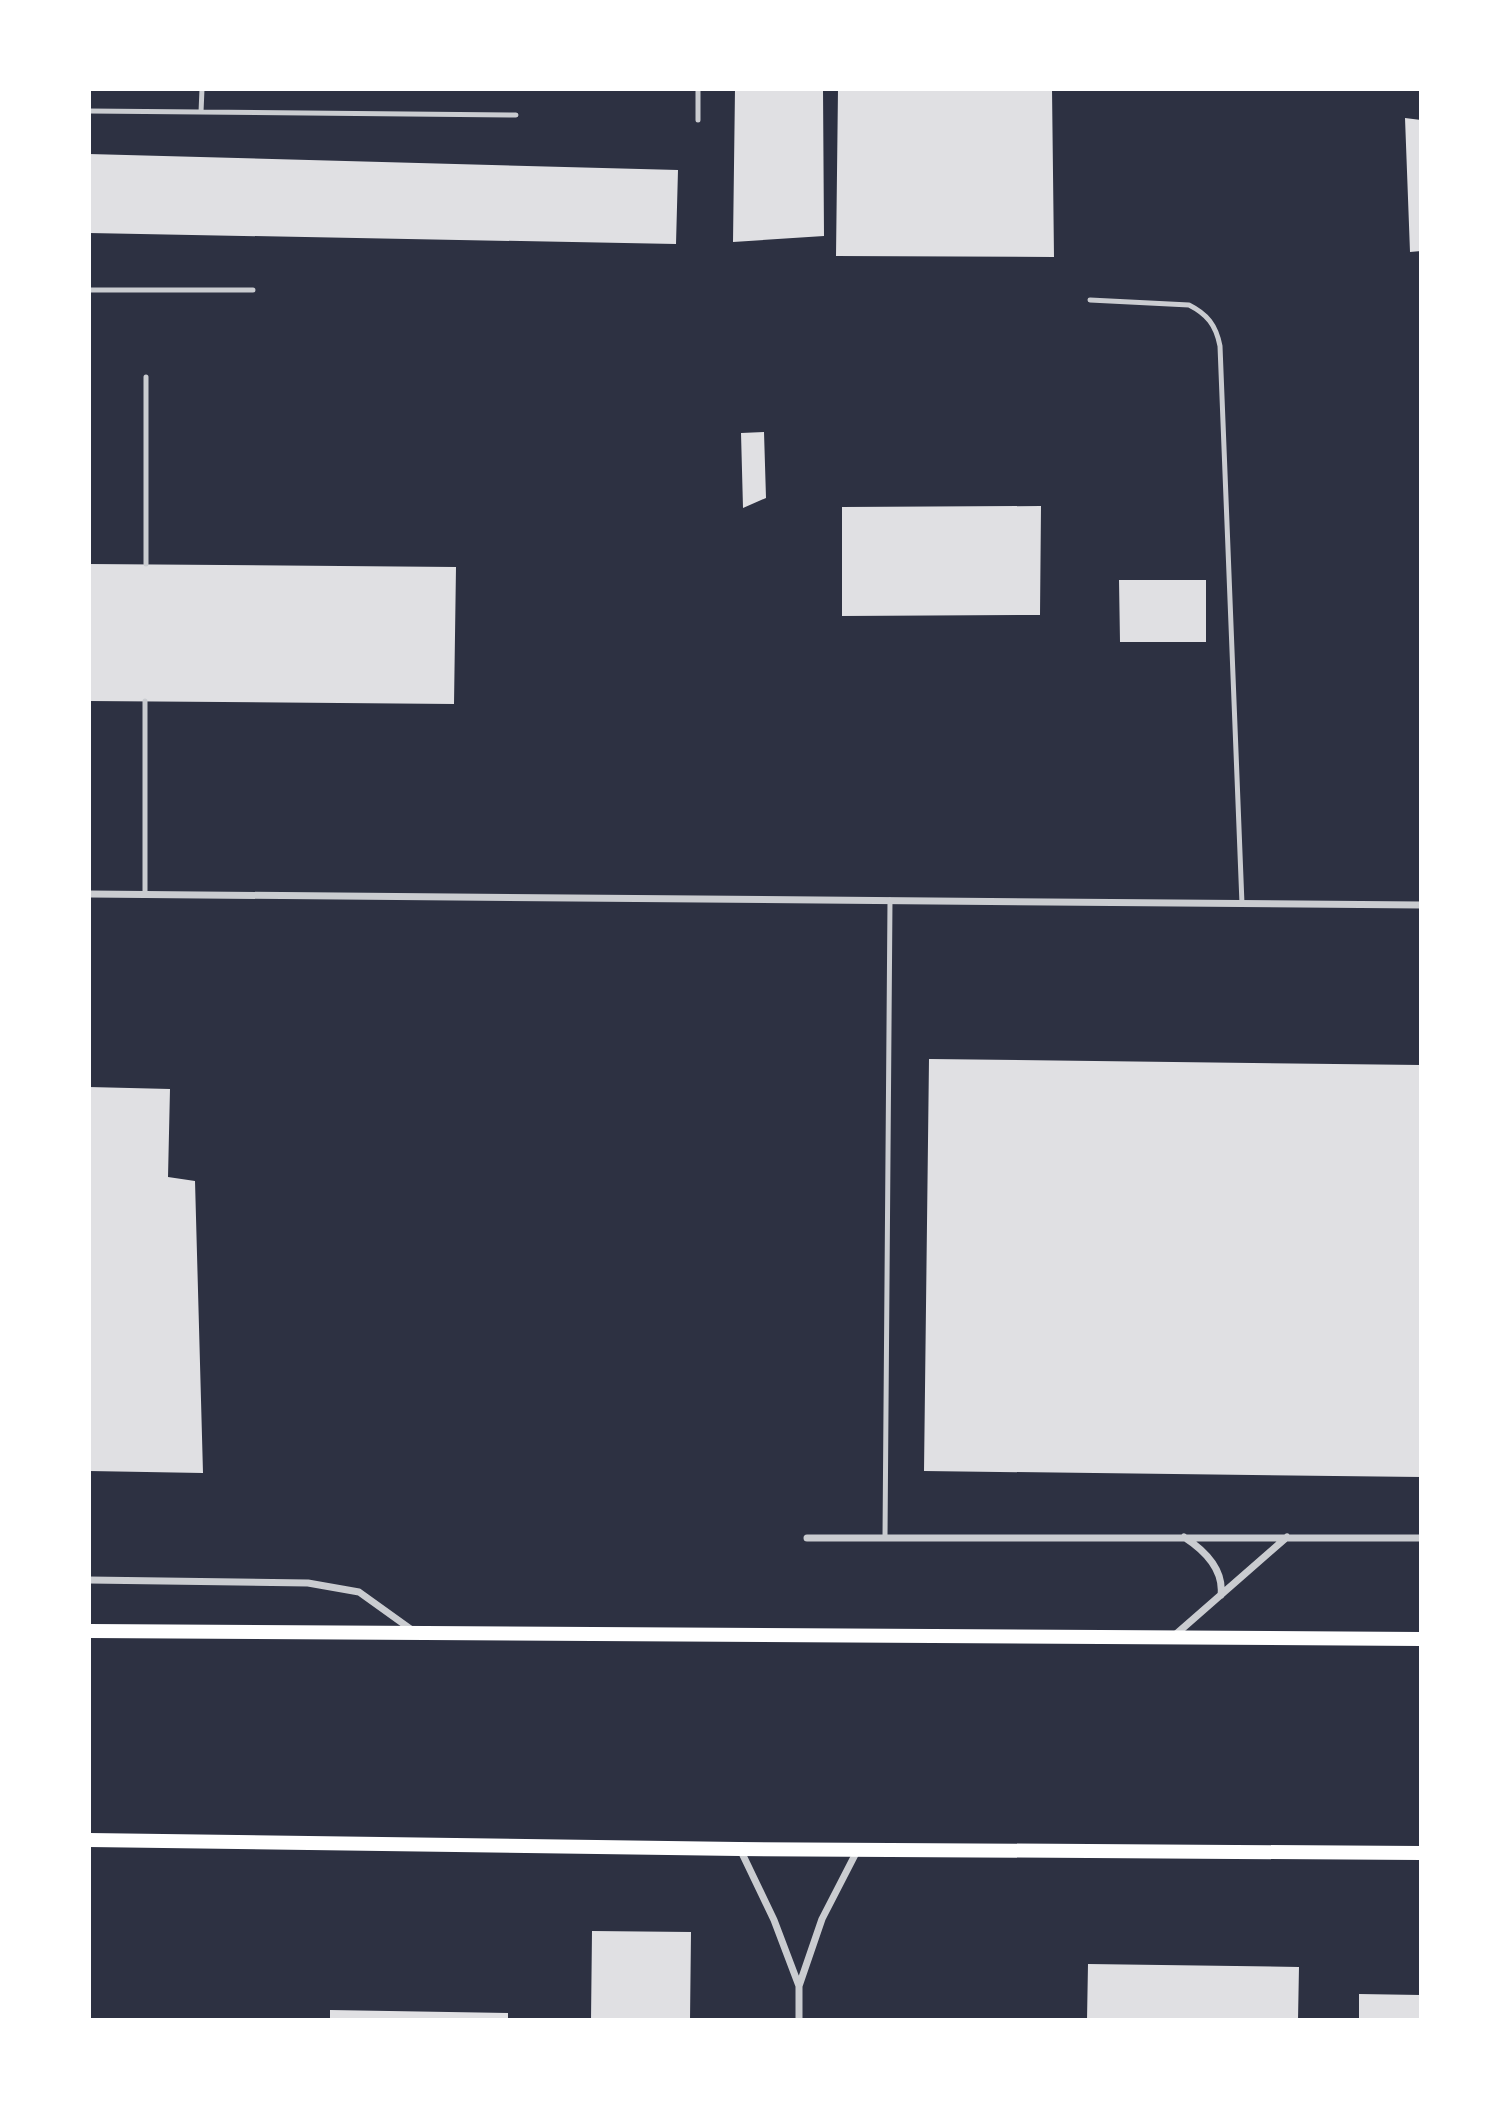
<svg xmlns="http://www.w3.org/2000/svg" width="1510" height="2109" font-family="'Space Grotesk',sans-serif">
<style>
.building{fill:#e0e0e3}
.lines{fill:none;stroke-linecap:round;stroke-linejoin:round}
.service{stroke:#caccd0;stroke-width:5}
.minor{stroke:#caccd0;stroke-width:7}
.secondary{stroke:#fff;stroke-width:14}
</style>
<rect width="100%" height="100%" fill="#2d3142"/>
<!-- building -->
<path class="building" d="M735,89h88l1,147 -91,6z
M838,89h214l2,168 -218,-1z
M1405,118l16,2v131l-11,1z
M89,154l589,16 -2,74 -587,-11z
M764,432l2,66 -23,10 -2,-75z
M1041,506l-1,109 -198,1v-109z
M89,564l367,3 -2,137 -365,-3z
M1119,580h87v62h-86z
M929,1059l492,6v412l-497,-6z
M89,1087l81,2 -2,88 27,4 8,292 -114,-2z
M592,1931l99,1 -1,88h-99z
M1088,1964l211,3 -1,53h-211z
M1359,1994l62,1v25h-62z
M330,2010l178,3v7h-178z"/>
<g class="lines">
<!-- service -->
<path class="service" d="M89,111l427,4
M201,112l1,-23
M698,120v-31
M89,290h164
M1090,300l99,5c18,9 27,20 31,41l22,558
M146,564v-187
M145,895v-194
M885,1537l5,-637"/>
<!-- minor -->
<path class="minor" d="M89,894l1332,11
M1184,1537c20,13 40,32 37,58
M807,1538h614
M89,1580l219,3 51,9 53,38
M1175,1635l112,-98
M740,1849l34,71 25,66
M799,2020v-34l23,-67 35,-68"/>
<!-- secondary -->
<path class="secondary" d="M89,1631l1332,8
M89,1840l650,9 682,4"/>
</g>
<!-- border -->
<rect width="1510" height="2109" fill="none" stroke="#ffffff" stroke-width="182"/>
</svg>
